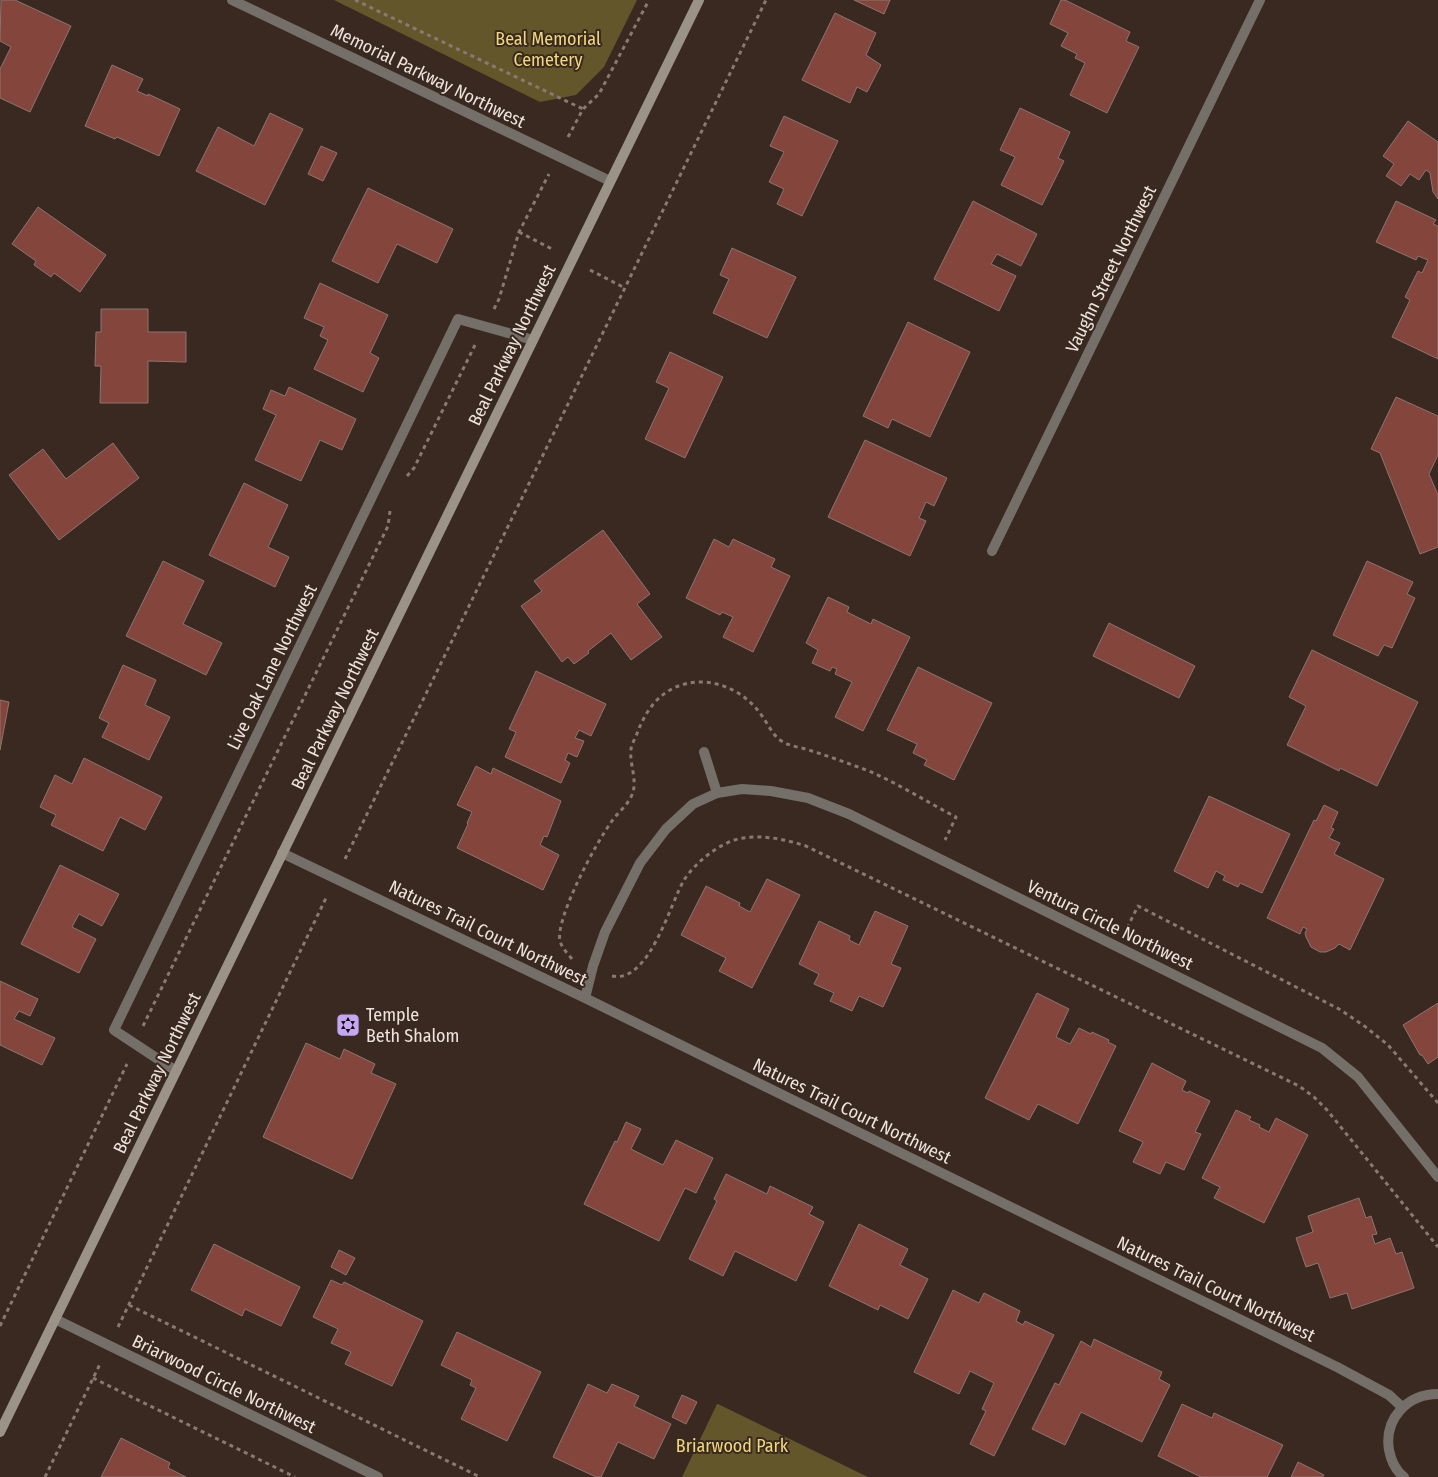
<svg xmlns="http://www.w3.org/2000/svg" width="1438" height="1477" font-family="'Fira Sans Condensed',sans-serif">
<style>
.green{fill:#62562a}
.building{fill:#84463c;stroke:#8b7570}
.lines{fill:none;stroke-linecap:round;stroke-linejoin:round}
.path{stroke:#887a72;stroke-width:3;stroke-dasharray:4 4;stroke-linecap:butt}
.minor{stroke:#746f68;stroke-width:10}
.tertiary{stroke:#746f68;stroke-width:10}
.secondary{stroke:#9c9388;stroke-width:10}
.labels{text-anchor:middle;dominant-baseline:central;stroke-width:4;stroke-linejoin:round;paint-order:stroke}
.park-label{font-size:18px;fill:#f0d87b;stroke:#392920}
.street-label{font-size:18px;fill:#eee3dd;stroke:#392920}
.poi-label{font-size:18px;fill:#eee3dd;stroke:#392920;text-anchor:start}
</style>
<rect width="100%" height="100%" fill="#392920"/>
<!-- green -->
<path class="green" d="M334,0h303l-33,67 -28,28 -36,7z
M717,1404h1l150,73h-186z"/>
<!-- building -->
<path class="building" d="M1,0h14l56,26 -41,86 -30,-14v-29l11,-22 -11,-6z
M854,0h36l-6,14z
M1061,0h4l65,32 -4,9 13,6 -32,66 -37,-18 15,-32 -10,-5 2,-4 -16,-8 7,-13 -18,-9z
M835,13l41,20 -10,22 15,10 -14,27 -10,-5 -7,16 -48,-23z
M112,65l31,14 -6,12 11,5v-2l32,15 -21,47 -42,-19 -2,2 -30,-13z
M1020,108l50,24 -12,26 6,3 -22,44 -41,-20 14,-28 -15,-7z
M270,113l33,16 -38,76 -69,-34 22,-44 36,19z
M784,116l54,25 -36,75 -25,-12 7,-15 -15,-7 15,-30 -14,-6z
M1408,121l30,21v57l-5,-7 -3,-19 -4,-3 -7,10 -9,-6 -9,12 -15,-10 8,-12 -11,-8z
M321,146l16,7 -14,28 -15,-7z
M368,188l85,41 -16,34 -40,-19 -19,39 -46,-22z
M973,201l64,33 -16,32 -24,-12 -6,10 25,12 -17,35 -65,-32z
M1396,201l40,19 -3,4 5,2v133l-46,-22 18,-37 -5,-3 13,-26 4,2 6,-13 -10,-4 -2,4 -40,-18z
M38,207l68,48 -26,37 -26,-19 -3,4 -17,-12 2,-4 -24,-17z
M732,248l64,29 -29,61 -54,-25 16,-34 -9,-4z
M320,283l68,32 -18,38 9,5 -16,34 -49,-23 14,-29 -8,-4 4,-9 -20,-9z
M101,309h47v23h38v30l-38,-1v42h-48l1,-37h-6l1,-34h5z
M908,322l62,30 -40,85 -38,-18 -4,9 -25,-12z
M670,352l53,25 -38,81 -40,-19 24,-51 -13,-6z
M289,387l67,32 -14,31 -22,-10 -19,41 -46,-21 21,-45 -13,-6 8,-19 14,6z
M1396,397l42,19v39l-9,19 9,21v52l-18,7 -40,-101 -9,-4z
M865,440l82,38 -13,28 -8,-4 -7,16 7,3 -16,35 -82,-39z
M113,443l26,35 -80,62 -50,-65 34,-26 23,30z
M244,483l44,22 -20,42 21,10 -14,30 -66,-32z
M603,530l47,64 -13,10 25,33 -31,23 -20,-27 -23,18 1,2 -15,11 -6,-7 -6,5 -41,-56 21,-15 -8,-10z
M714,539l15,8 4,-8 42,20 -4,8 19,9 -37,76 -30,-15 10,-20 -11,-5 -2,3 -34,-17z
M163,561l41,20 -21,43 39,19 -16,32 -80,-39z
M1367,561l46,21 -6,12 8,4 -23,50 -8,-3 -6,11 -45,-21z
M828,597l21,10 -2,5 24,12 2,-5 37,18 -47,94 -28,-14 17,-35 -17,-8 2,-5 -5,-2 -2,4 -18,-8 6,-13 -12,-7z
M1109,623l86,43 -16,32 -86,-42z
M1312,650l106,52 -41,84 -37,-18 -1,3 -52,-26 19,-39 -17,-9z
M123,665l33,15 -11,25 25,12 -21,43 -47,-23 7,-14 -10,-5z
M918,667l74,36 -38,77 -30,-15 3,-5 -14,-7 4,-9 -30,-14z
M536,671l70,33 -15,32 -12,-6 -4,8 9,3 -7,16 -9,-4 -3,7 5,3 -9,20 -56,-26 11,-25 -7,-3z
M0,700l9,2 -9,48z
M84,758l78,39 -17,33 -25,-13 -17,34 -52,-26 5,-10 -16,-8 15,-32 17,9z
M476,766l15,8 2,-6 68,33 -14,36 -3,-1 -4,9 19,10 -16,35 -86,-42 11,-24 -1,-1 5,-11 -15,-7z
M1209,796l81,38 -28,59 -22,-10 -2,4 -15,-7 2,-4 -9,-5 -8,17 -34,-17z
M1324,805l14,7 -7,16 3,1 -5,9 11,5 -6,11 50,25 -34,71 -11,-6 -4,4 -9,4h-6l-9,-5 -5,-10 -1,-4 2,-4 -4,-2 -3,7 -33,-16 47,-98 2,1z
M60,865l59,29 -17,32 -23,-12 -7,13 24,12 -17,34 -58,-29z
M767,879l33,16 -48,93 -33,-17 7,-13 -45,-23 25,-49 34,17 -1,3 11,6z
M875,911l33,15 -17,38 10,4 -18,39 -24,-11 -7,15 -22,-10 4,-8 -20,-9 5,-10 -20,-10 20,-43 31,15 -1,4 10,5z
M0,981l38,18 -8,17 -11,-5 -5,8 41,19 -13,27 -42,-20z
M1037,993l32,16 -13,28 14,7 9,-16 12,6 1,-2 17,8 -1,2 8,4 -38,78 -40,-20 -9,16 -44,-22z
M1438,1003v54l-10,7 -6,-9h-2l-17,-30z
M306,1043l34,16 4,-10 31,15 -4,9 25,11 -44,95 -89,-42z
M1152,1063l34,18 -4,9 6,3 1,-2 21,10 -15,31 6,2 -17,36 -18,-8 -6,12 -27,-12 10,-20 -24,-11z
M1236,1110l15,7 -2,3 11,5 -1,2 10,5 7,-14 32,17 -44,88 -50,-25 6,-11 -18,-9z
M626,1122l15,7 -10,20 32,16 13,-25 37,18 -17,35 -11,-5 -26,53 -75,-37 31,-63 2,1z
M726,1174l41,20 3,-8 43,21 -4,7 15,8 -28,59 -61,-30 -12,25 -34,-17 28,-58 -3,-2z
M1359,1198l7,20 5,-2 6,18 -5,1 3,9 15,-6 6,16 6,-2 12,36 -62,21 -5,-16 -17,5 -12,-35 -12,4 -10,-29 17,-6 -5,-16z
M859,1224l49,25 -8,16 28,14 -20,40 -28,-14 -2,5 -49,-24z
M214,1244l86,43 -19,39 -36,-17 -3,7 -51,-26z
M339,1250l16,8 -9,17 -15,-8z
M331,1280l11,5 2,-3 79,39 -31,65 -47,-22 6,-12 -20,-9 7,-14 -25,-12z
M953,1290l26,13 5,-10 36,18 -4,10 7,4 2,-4 29,14 -60,121 -24,-12 16,-33 -4,-2 12,-26 -24,-12 -11,23 -45,-22z
M457,1332l84,40 -34,69 -46,-22 15,-31 -6,-3 2,-5 -31,-15z
M1094,1339l68,33 -3,7 11,6 -28,57 -61,-30 -16,33 -33,-16 23,-46 4,2 22,-44 10,6z
M588,1384l19,9 5,-9 27,12 -5,10 37,18 -17,35 -36,-17 -17,35h-5l-43,-20z
M682,1395l15,7 -11,22 -14,-7z
M1182,1404l30,14 2,-5 69,32 -16,32h-66l-43,-21z
M121,1438l49,25 -2,5 18,9h-85z
M1298,1462l26,13 -1,2h-32z"/>
<g class="lines">
<!-- path -->
<path class="path" d="M355,0l228,109
M568,137l15,-28 16,-15 50,-94
M519,232l35,18
M590,270l35,18
M494,309l5,-10 20,-67 30,-58
M407,476l7,-8 61,-123
M345,859l421,-859
M1127,928l11,-22 201,103 24,16 25,20 50,58
M572,959c-5,-6 -10,-11 -12,-18 -5,-22 36,-98 50,-117 6,-10 16,-17 21,-27 8,-15 -2,-32 0,-48 1,-6 5,-12 7,-18 11,-28 29,-47 60,-49 25,-1 50,13 64,34 6,8 10,18 18,24 10,7 21,7 32,11 19,6 38,13 57,20 30,13 58,31 87,46l-11,23
M612,976c37,8 58,-72 72,-96 11,-17 34,-36 54,-41 23,-5 46,0 68,7l493,240 15,11 13,13 111,137
M143,1026l245,-500 2,-15
M129,1305l351,172
M0,1326l127,-262
M118,1327l209,-431
M93,1378l202,99
M45,1477l55,-113"/>
<!-- minor -->
<path class="minor" d="M992,551l268,-551
M704,752l13,41
M282,853l303,145 752,369 52,28 13,12
M585,998l8,-32 12,-34 35,-69 26,-34 27,-25 24,-11 25,-4 29,2 37,7 41,16 473,234 36,29 80,100
M176,1071l-62,-41 344,-711 75,21
M55,1319l323,158
M1404,1477c-8,-6 -13,-17 -15,-27 -5,-31 18,-56 49,-56"/>
<!-- tertiary -->
<path class="tertiary" d="M232,0l378,181"/>
<!-- secondary -->
<path class="secondary" d="M0,1432l699,-1432"/>
</g>
<!-- icons -->
<defs>
<g id="synagogue-square" transform="scale(1.25)"><rect x="-9" y="-9" width="18" height="18" rx="4" fill="#c6a6f0" stroke="#392920"/><path d="M0-6.5L5.6 3.2H-5.6ZM0 6.5L5.6-3.2H-5.6Z" fill="#111"/></g>
</defs>
<g fill-rule="evenodd">
<use href="#synagogue-square" x="348" y="1025"/>
</g>
<g class="labels">
<!-- park labels -->
<g class="park-label">
<text x="548" y="39">Beal Memorial<tspan x="548" dy="21">Cemetery</tspan></text>
<text x="732" y="1446">Briarwood Park</text>
</g>
<!-- street labels -->
<g class="street-label">
<text transform="translate(428 76) rotate(26)">Memorial Parkway Northwest</text>
<text transform="translate(1111 269) rotate(-64)">Vaughn Street Northwest</text>
<text transform="translate(512 345) rotate(-64)">Beal Parkway Northwest</text>
<text transform="translate(272 667) rotate(-64)">Live Oak Lane Northwest</text>
<text transform="translate(335 709) rotate(-64)">Beal Parkway Northwest</text>
<text transform="translate(1110 925) rotate(26)">Ventura Circle Northwest</text>
<text transform="translate(488 933) rotate(26)">Natures Trail Court Northwest</text>
<text transform="translate(157 1073) rotate(-64)">Beal Parkway Northwest</text>
<text transform="translate(852 1111) rotate(26)">Natures Trail Court Northwest</text>
<text transform="translate(1216 1289) rotate(26)">Natures Trail Court Northwest</text>
<text transform="translate(224 1384) rotate(26)">Briarwood Circle Northwest</text>
</g>
<!-- poi labels -->
<g class="poi-label">
<text x="366" y="1015">Temple<tspan x="366" dy="21">Beth Shalom</tspan></text>
</g>
</g>
</svg>
